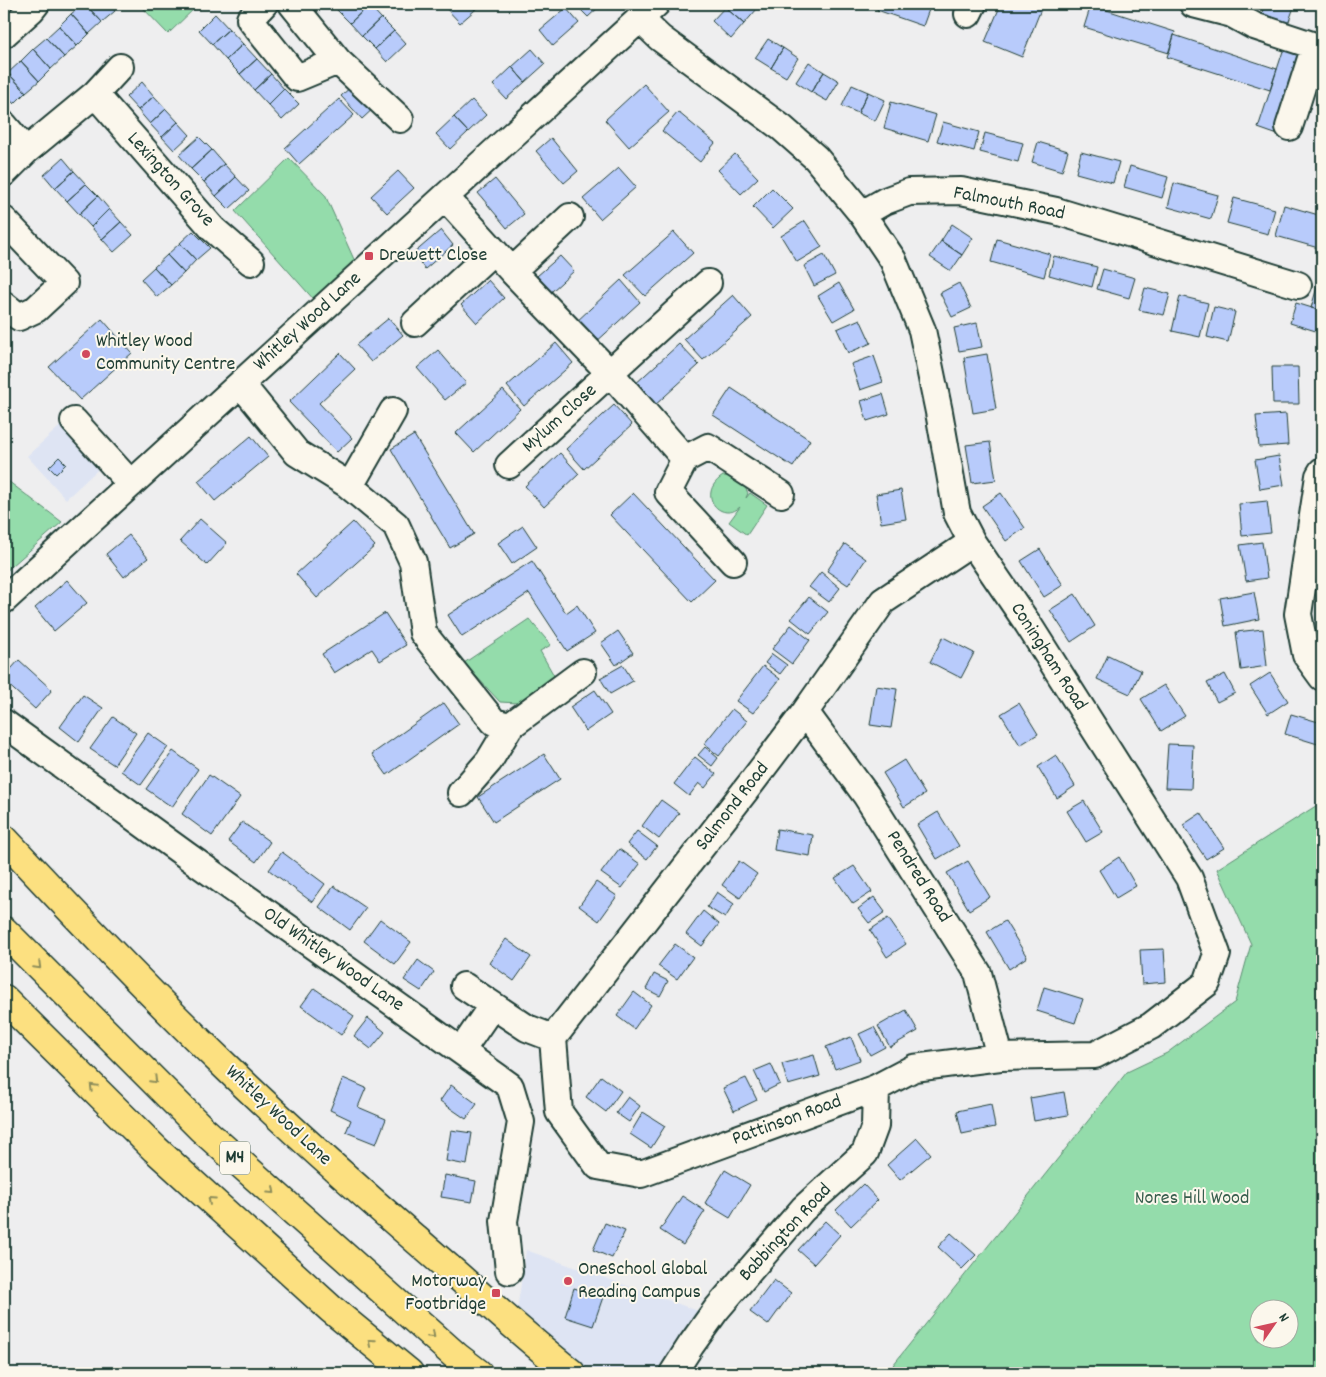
<svg xmlns="http://www.w3.org/2000/svg" width="1326" height="1377" font-family="Dekko,sans-serif">
<style>
.built{fill:#dee4f3}
.green{fill:#94dcab;stroke:#5a8c70;fill-rule:evenodd}
.water{fill:#99cbf6;stroke:#6892a8}
.building{fill:#b8cbfb;stroke:#1f3d34}
.lines{fill:none;stroke-linecap:round;stroke-linejoin:round}
.minor-casing{stroke:#1f3d34;stroke-width:30}
.major-casing{stroke:#1f3d34;stroke-width:31}
.highway-casing{stroke:#1f3d34;stroke-width:31}
.minor{stroke:#fbf7ec;stroke-width:26}
.major{stroke:#fce080;stroke-width:28}
.highway{stroke:#fce080;stroke-width:28}
.oneway{stroke:#8e8e5a}
.poi-dot{fill:#d1495b;stroke:#fbf7ec;stroke-width:2}
.labels{text-anchor:middle;dominant-baseline:central;stroke-width:4;stroke-linejoin:round;paint-order:stroke}
.shield{fill:#fbf7ec;stroke:#61756b;stroke-width:1}
.shield-label{font-size:19px;font-weight:bold;fill:#1f3d34}
.street-label{font-size:20px;fill:#1f3d34;stroke:#fbf7ec}
.poi-label{font-size:20px;fill:#1f3d34;stroke:#fbf7ec;text-anchor:start}
.park-label{font-size:20px;fill:#365d4c;stroke:#fbf7ec}
</style>
<rect width="100%" height="100%" fill="#eeeeef"/>
<filter id="ink" filterUnits="userSpaceOnUse"><feTurbulence type="fractalNoise" baseFrequency=".02" numOctaves="2"/><feDisplacementMap in="SourceGraphic" scale="10" xChannelSelector="R" yChannelSelector="G"/><feConvolveMatrix kernelMatrix="1 2 1 2 8 2 1 2 1" color-interpolation-filters="sRGB"/></filter>
<g filter="url(#ink)">
<!-- built -->
<path class="built" d="M68,419l38,43 -40,37 -39,-43z
M526,1250l178,63 -41,60h-78l-69,-56z"/>
<!-- green -->
<path class="green" d="M139,4h60l-31,30z
M289,158l36,37 32,71 -41,36 -81,-91z
M723,476c16,0 18,4 25,17l-2,5 4,-5 17,12 -20,30 -18,-13 11,-15c-19,17 -45,-13 -17,-31z
M4,478l58,44 -58,51z
M529,619l22,26 -11,6 16,28 -38,24 -18,-1 -36,-39z
M1322,802v571h-418l-11,-8 234,-293 40,-19 68,-51 16,-58 -34,-75zM1258,1310h30v30h-30z"/>
<!-- water -->
<path class="water" d="M1322,1316v31c-5,-11 -8,-20 0,-31z"/>
<!-- building -->
<path class="building" d="M83,4h2l17,18 -13,12 -18,-20z
M85,4h23l7,7 -13,11z
M344,4h24l1,1 -19,18 -13,-13z
M444,4h25l6,6 -15,13 -17,-18z
M469,4h12l-6,6z
M575,4h23l2,2 -12,11z
M728,4h23l6,5 -13,15 -19,-17z
M879,4h52l-8,22 -46,-16z
M1001,4h42l-21,53 -37,-15z
M1265,4h30l-8,23 -27,-9z
M369,5l12,13 -19,18 -12,-13z
M1091,5l84,27 -6,21 -85,-26z
M725,7l19,17 -13,15 -19,-18z
M566,8l13,15 -26,23 -13,-16z
M71,14l18,20 -12,12 -18,-20z
M215,14l14,15 -17,15 -13,-14z
M381,18l13,13 -19,18 -13,-13z
M59,26l18,20 -13,11 -18,-19z
M229,29l14,15 -17,16 -14,-16z
M394,31l12,13 -19,18 -12,-13z
M1174,35l103,34 -7,21 -103,-33z
M46,38l18,19 -13,12 -18,-20z
M768,39l15,9 -12,20 -16,-10z
M243,44l14,15 -17,15 -14,-14z
M783,48l15,10 -12,19 -15,-9z
M1284,48l17,6 -26,80 -17,-6z
M33,49l18,20 -12,12 -18,-20z
M532,49l13,15 -20,18 -13,-15z
M257,59l14,15 -17,16 -14,-16z
M21,61l18,20 -13,11 -18,-19z
M809,62l15,10 -13,20 -15,-10z
M512,67l13,15 -19,17 -13,-14z
M824,72l15,9 -12,20 -16,-9z
M8,73l18,19 -12,12 -10,-11v-16z
M271,74l13,15 -16,16 -14,-15z
M142,82l12,14 -16,14 -12,-13z
M355,83l21,23 -14,13 -21,-23z
M644,84l25,28 -40,35 -24,-27z
M852,85l16,7 -10,21 -16,-7z
M284,89l15,15 -17,16 -14,-15z
M868,92l17,8 -10,21 -17,-8z
M154,96l12,13 -16,15 -12,-14z
M339,99l15,16 -55,49 -14,-16z
M472,100l14,15 -18,17 -14,-15z
M891,102l45,13 -8,26 -44,-13z
M166,109l12,13 -16,15 -12,-13z
M678,112l37,31 -15,19 -38,-31z
M454,117l14,15 -18,17 -14,-15z
M178,122l12,13 -16,15 -12,-13z
M943,122l36,10 -5,19 -37,-10z
M985,133l38,10 -5,19 -38,-10z
M199,137l13,13 -21,19 -12,-14z
M551,138l27,33 -14,12 -28,-32z
M1038,142l30,9 -6,20 -30,-9z
M212,150l12,14 -20,18 -13,-13z
M1081,152l38,10 -6,21 -37,-10z
M735,154l23,24 -17,16 -23,-24z
M63,158l11,13 -19,17 -11,-13z
M224,164l12,13 -20,19 -12,-14z
M1130,166l38,11 -6,21 -38,-11z
M619,168l17,19 -36,32 -17,-20z
M74,171l12,13 -19,17 -12,-13z
M398,171l16,17 -27,25 -16,-17z
M236,177l13,14 -20,18 -13,-13z
M495,179l29,35 -17,14 -29,-35z
M1174,183l44,12 -7,24 -43,-12z
M86,184l12,12 -19,18 -12,-13z
M772,188l21,21 -20,19 -20,-21z
M98,196l11,13 -18,18 -12,-13z
M1234,198l41,11 -7,25 -41,-11z
M1284,205l38,11v33l-46,-13z
M109,209l12,13 -19,17 -11,-12z
M805,221l17,26 -25,15 -16,-26z
M121,222l12,13 -19,17 -12,-13z
M952,224l21,14 -11,17 -21,-14z
M441,230l12,15 -28,24 -12,-15z
M193,231l17,17 -14,12 -16,-17z
M674,232l19,21 -48,43 -20,-21z
M997,239l53,15 -6,23 -53,-15z
M941,241l21,14 -11,16 -21,-14z
M180,243l16,17 -12,13 -17,-18z
M167,255l17,18 -13,12 -17,-18z
M824,255l11,20 -21,11 -10,-20z
M560,256l14,15 -23,21 -14,-16z
M1054,256l43,11 -5,20 -43,-12z
M154,267l17,18 -14,12 -16,-18z
M1103,269l32,9 -6,20 -32,-9z
M488,280l16,18 -27,25 -16,-18z
M621,280l19,22 -46,42 -19,-21z
M1319,280l3,1v30l-11,-3z
M839,283l15,26 -21,12 -15,-25z
M959,283l12,25 -19,9 -12,-24z
M1145,288l25,6 -6,21 -25,-5z
M733,295l19,22 -49,43 -19,-21z
M1180,296l28,7 -8,34 -28,-6z
M1296,303l26,8v22l-32,-10z
M1214,307l21,5 -7,30 -21,-5z
M389,318l14,17 -32,27 -15,-17z
M102,319l30,34 -52,47 -31,-33z
M860,319l11,24 -23,10 -11,-24z
M977,323l5,24 -23,4 -5,-23z
M556,343l17,20 -49,43 -17,-20z
M679,344l20,21 -46,42 -20,-21z
M438,350l28,33 -21,17 -28,-32z
M340,353l15,16 -36,34 33,35 -15,14 -48,-50z
M987,354l9,55 -23,4 -9,-55z
M874,356l9,26 -23,8 -9,-26z
M1272,367h26l1,37h-26z
M4,370l7,8 -7,6z
M731,388l79,52 -17,27 -80,-52z
M503,390l17,19 -46,43 -18,-19z
M883,394l6,20 -22,7 -6,-20z
M614,405l18,20 -48,44 -18,-20z
M1286,414l2,31 -29,2 -3,-31z
M414,435l60,99 -24,14 -59,-99z
M251,436l17,21 -53,44 -17,-20z
M990,442l6,38 -24,3 -6,-38z
M560,453l19,21 -35,33 -19,-21z
M1279,456l5,29 -24,4 -5,-29z
M59,457l7,7 -10,10 -7,-7z
M901,490l5,29 -25,4 -5,-29z
M633,493l82,87 -23,22 -82,-87z
M1001,493l24,35 -19,13 -24,-35z
M1267,501l4,32 -29,3 -3,-32z
M200,519l27,24 -20,22 -27,-24z
M353,522l22,24 -58,52 -21,-24z
M523,526l14,21 -25,17 -14,-21z
M129,535l19,23 -24,19 -18,-23z
M1262,542l5,36 -21,3 -6,-36z
M845,544l21,15 -18,26 -21,-14z
M1040,549l23,36 -19,12 -23,-36z
M532,561l34,52 11,-8 18,28 -28,18 -38,-58 -67,44 -14,-22z
M821,572l19,16 -11,14 -20,-15z
M67,580l20,23 -33,28 -19,-23z
M1254,592l5,27 -34,7 -5,-28z
M1075,594l20,32 -24,16 -21,-32z
M809,597l19,15 -18,22 -19,-15z
M385,613l21,32 -26,16 -8,-12 -38,24 -12,-19z
M791,625l19,15 -18,24 -20,-15z
M1263,629l4,37 -26,4 -5,-38z
M618,631l15,22 -17,12 -15,-22z
M943,637l31,16 -13,25 -31,-16z
M772,654l15,11 -7,9 -15,-11z
M1108,655l33,16 -11,23 -33,-15z
M19,660l33,30 -17,19 -31,-28v-4z
M623,665l10,16 -23,13 -10,-16z
M763,666l17,13 -27,34 -17,-12z
M1270,673l18,28 -20,13 -18,-28z
M1225,674l10,19 -18,9 -10,-19z
M1164,685l21,31 -24,15 -20,-32z
M876,686l21,3 -6,39 -21,-3z
M595,690l16,24 -25,17 -16,-24z
M83,695l20,13 -24,34 -19,-15z
M444,703l15,21 -72,51 -15,-21z
M1019,703l19,31 -18,11 -19,-31z
M732,709l15,12 -28,35 -15,-12z
M1291,714l31,9v17l-1,5 -36,-11z
M113,717l23,16 -22,32 -24,-16z
M148,733l20,14 -27,38 -20,-14z
M1168,744l25,1 -2,44 -26,-1z
M705,747l13,11 -6,8 -14,-11z
M173,751l25,18 -26,38 -26,-18z
M544,754l16,25 -66,43 -16,-25z
M1056,755l19,31 -18,12 -19,-31z
M695,757l21,17 -11,14 -6,-5 -10,13 -15,-12z
M904,760l21,34 -21,13 -21,-34z
M209,775l31,22 -28,39 -30,-22z
M661,800l18,13 -20,26 -17,-13z
M1084,801l19,31 -17,10 -19,-31z
M938,812l21,34 -22,13 -20,-34z
M1201,813l23,35 -18,11 -23,-34z
M242,822l28,20 -14,20 -28,-21z
M777,829l36,6 -3,21 -36,-6z
M637,831l20,15 -10,13 -20,-15z
M619,849l21,15 -18,24 -21,-15z
M282,852l43,32 -13,18 -43,-32z
M1119,857l17,29 -20,12 -17,-28z
M739,861l18,13 -17,24 -18,-13z
M968,861l22,36 -21,13 -22,-37z
M854,866l18,26 -19,12 -18,-26z
M596,882l21,14 -18,25 -20,-15z
M334,886l32,22 -16,22 -31,-23z
M717,892l17,12 -9,14 -18,-11z
M874,897l11,15 -16,11 -11,-14z
M703,911l16,13 -17,22 -16,-12z
M888,918l18,26 -19,13 -17,-27z
M380,919l31,23 -16,22 -31,-23z
M1005,921l22,36 -18,12 -22,-37z
M506,939l25,18 -17,24 -25,-18z
M675,944l18,13 -16,22 -19,-13z
M1164,949l2,33 -24,2 -2,-34z
M418,960l16,12 -13,19 -17,-11z
M654,974l14,7 -8,15 -14,-7z
M1044,987l39,12 -8,24 -38,-12z
M314,988l40,28 -13,19 -40,-29z
M634,992l17,13 -17,24 -17,-13z
M906,1010l12,21 -28,16 -12,-21z
M368,1018l17,14 -14,17 -17,-13z
M874,1027l11,20 -15,8 -11,-21z
M851,1037l9,23 -25,9 -9,-22z
M814,1055l6,21 -32,9 -6,-21z
M771,1064l9,20 -16,8 -10,-21z
M601,1076l20,15 -15,21 -20,-15z
M343,1078l23,10 -8,19 28,12 -10,25 -30,-12 5,-12 -21,-10z
M746,1078l11,22 -23,11 -11,-23z
M451,1085l26,19 -11,15 -26,-18z
M1064,1092l4,23 -34,6 -4,-23z
M628,1097l12,9 -11,16 -13,-9z
M991,1104l4,23 -33,7 -5,-23z
M643,1112l22,14 -14,22 -21,-14z
M451,1130l21,3 -5,32 -21,-4z
M917,1138l14,16 -31,26 -13,-15z
M725,1170l25,15 -20,33 -25,-15z
M445,1175l31,6 -4,21 -31,-5z
M863,1184l15,16 -27,26 -15,-16z
M682,1196l23,15 -22,34 -23,-15z
M825,1221l15,14 -26,29 -16,-14z
M605,1223l20,8 -13,27 -19,-8z
M951,1233l25,22 -14,14 -24,-22z
M774,1280l17,13 -23,32 -18,-13z
M574,1288l29,9 -10,29 -28,-9z"/>
<g class="lines">
<!-- minor casing -->
<g class="minor-casing">
<path id="minor" d="M264,4l-14,15 47,59 41,-17
M292,4l46,57 62,58
M1193,4l39,10 3,-10
M968,14l5,-10
M1232,14l22,12 61,20 -26,81
M4,34l28,-25 4,-5
M95,94l118,135 38,33
M4,125l22,26 69,-57 25,-27
M4,173l22,-22
M445,197l67,74 98,102 75,86 -17,33 65,70
M862,214l23,-13 24,-9 52,-1 95,20 242,74
M4,220l60,63 -28,26 -17,8 -15,-12
M512,271l58,-54
M415,323l78,-72
M241,384l56,69 50,31 49,41 17,37 10,71 71,89 16,4 73,-54
M74,421l57,63
M685,459l23,-12 73,47
M509,465l199,-182
M1322,471l-3,5 -21,138 8,41 16,22
M350,486l43,-75
M4,600l652,-596
M805,712l61,83 112,178 22,84
M4,723l182,132 324,231 11,36 -17,99 5,50
M461,793l28,-32 21,-35
M464,986l63,42 26,10
M553,1038l6,74 39,54 43,8 235,-86 38,-20 86,-11 95,-2 56,-29 56,-43 10,-29 -28,-76 -161,-254 -56,-82 -15,-29 -18,-101 -17,-82 -29,-70 -31,-46 -46,-56 -34,-30 -122,-90 -20,-19
M553,1038l199,-256 53,-70 78,-111 89,-59
M461,1051l31,-45
M673,1373l18,-28 25,-35 35,-41 52,-60 62,-56 10,-27 1,-38"/>
</g>
<!-- major casing -->
<g class="major-casing">
<path id="major" d="M4,839c71,76 143,152 218,224 76,74 156,144 236,213 37,33 74,66 113,97"/>
</g>
<!-- highway casing -->
<g class="highway-casing">
<path id="highway" d="M4,931l198,198 255,228 21,16
M4,999l151,150 176,160 78,64"/>
</g>
<!-- minor -->
<use href="#minor" class="minor"/>
<!-- major -->
<use href="#major" class="major"/>
<!-- highway -->
<use href="#highway" class="highway"/>
</g>
<!-- one-way arrows -->
<defs><path id="oneway-chevron" d="M-2-3.5L2.5 0L-2 3.5" fill="none" stroke-width="1.6" stroke-linecap="round" stroke-linejoin="round" transform="scale(1.25)"/></defs>
<g class="oneway">
<use href="#oneway-chevron" transform="translate(38 966) rotate(45)"/>
<use href="#oneway-chevron" transform="translate(154 1080) rotate(45)"/>
<use href="#oneway-chevron" transform="translate(93 1087) rotate(-135)"/>
<use href="#oneway-chevron" transform="translate(272 1191) rotate(42)"/>
<use href="#oneway-chevron" transform="translate(211 1200) rotate(-138)"/>
<use href="#oneway-chevron" transform="translate(432 1335) rotate(42)"/>
<use href="#oneway-chevron" transform="translate(371 1342) rotate(-140)"/>
</g>
</g>
<!-- markers -->
<g class="poi-dot">
<rect x="364" y="251" width="10" height="10" rx="2.5"/>
<circle cx="86" cy="354" r="5"/>
<circle cx="568" cy="1281" r="5"/>
<rect x="491" y="1288" width="10" height="10" rx="2.5"/>
</g>
<g class="labels">
<!-- shield labels -->
<rect class="shield" x="220" y="1141.5" width="30" height="33" rx="4"/>
<g class="shield-label">
<text x="235" y="1158">M4</text>
</g>
<!-- street labels -->
<g class="street-label">
<text transform="translate(170 180) rotate(48)">Lexington Grove</text>
<text transform="translate(1009 204) rotate(11)">Falmouth Road</text>
<text transform="translate(308 322) rotate(-42)">Whitley Wood Lane</text>
<text transform="translate(560 419) rotate(-42)">Mylum Close</text>
<text transform="translate(1048 657) rotate(57)">Coningham Road</text>
<text transform="translate(733 807) rotate(-52)">Salmond Road</text>
<text transform="translate(918 877) rotate(58)">Pendred Road</text>
<text transform="translate(333 960) rotate(35)">Old Whitley Wood Lane</text>
<text transform="translate(278 1116) rotate(43)">Whitley Wood Lane</text>
<text transform="translate(787 1121) rotate(-20)">Pattinson Road</text>
<text transform="translate(786 1233) rotate(-47)">Babbington Road</text>
</g>
<!-- poi labels -->
<g class="poi-label">
<text x="379" y="256">Drewett Close</text>
<text x="96" y="342">Whitley Wood<tspan x="96" dy="23">Community Centre</tspan></text>
<text x="578" y="1270">OneSchool Global<tspan x="578" dy="23">Reading Campus</tspan></text>
<text x="486" y="1282" text-anchor="end">Motorway<tspan x="486" dy="23">Footbridge</tspan></text>
</g>
<!-- park labels -->
<g class="park-label">
<text x="1192" y="1199">Nores Hill Wood</text>
</g>
</g>
<!-- margin -->
<rect width="1326" height="1377" fill="none" stroke="#fbf7ec" stroke-width="20"/>
<rect x="10" y="10" width="1306" height="1357" fill="none" stroke="#1f3d34" stroke-width="2" filter="url(#ink)"/>
<!-- north arrow -->
<g transform="translate(1274 1324) rotate(56)"><circle r="24" fill="#fbf7ec" stroke="#a3ada2"/>
<path d="M0-4L9 19L0 12L-9 19Z" fill="#d1495b"/>
<text y="-8" font-size="14" font-weight="bold" text-anchor="middle" fill="#1f3d34">N</text>
</g>
</svg>
